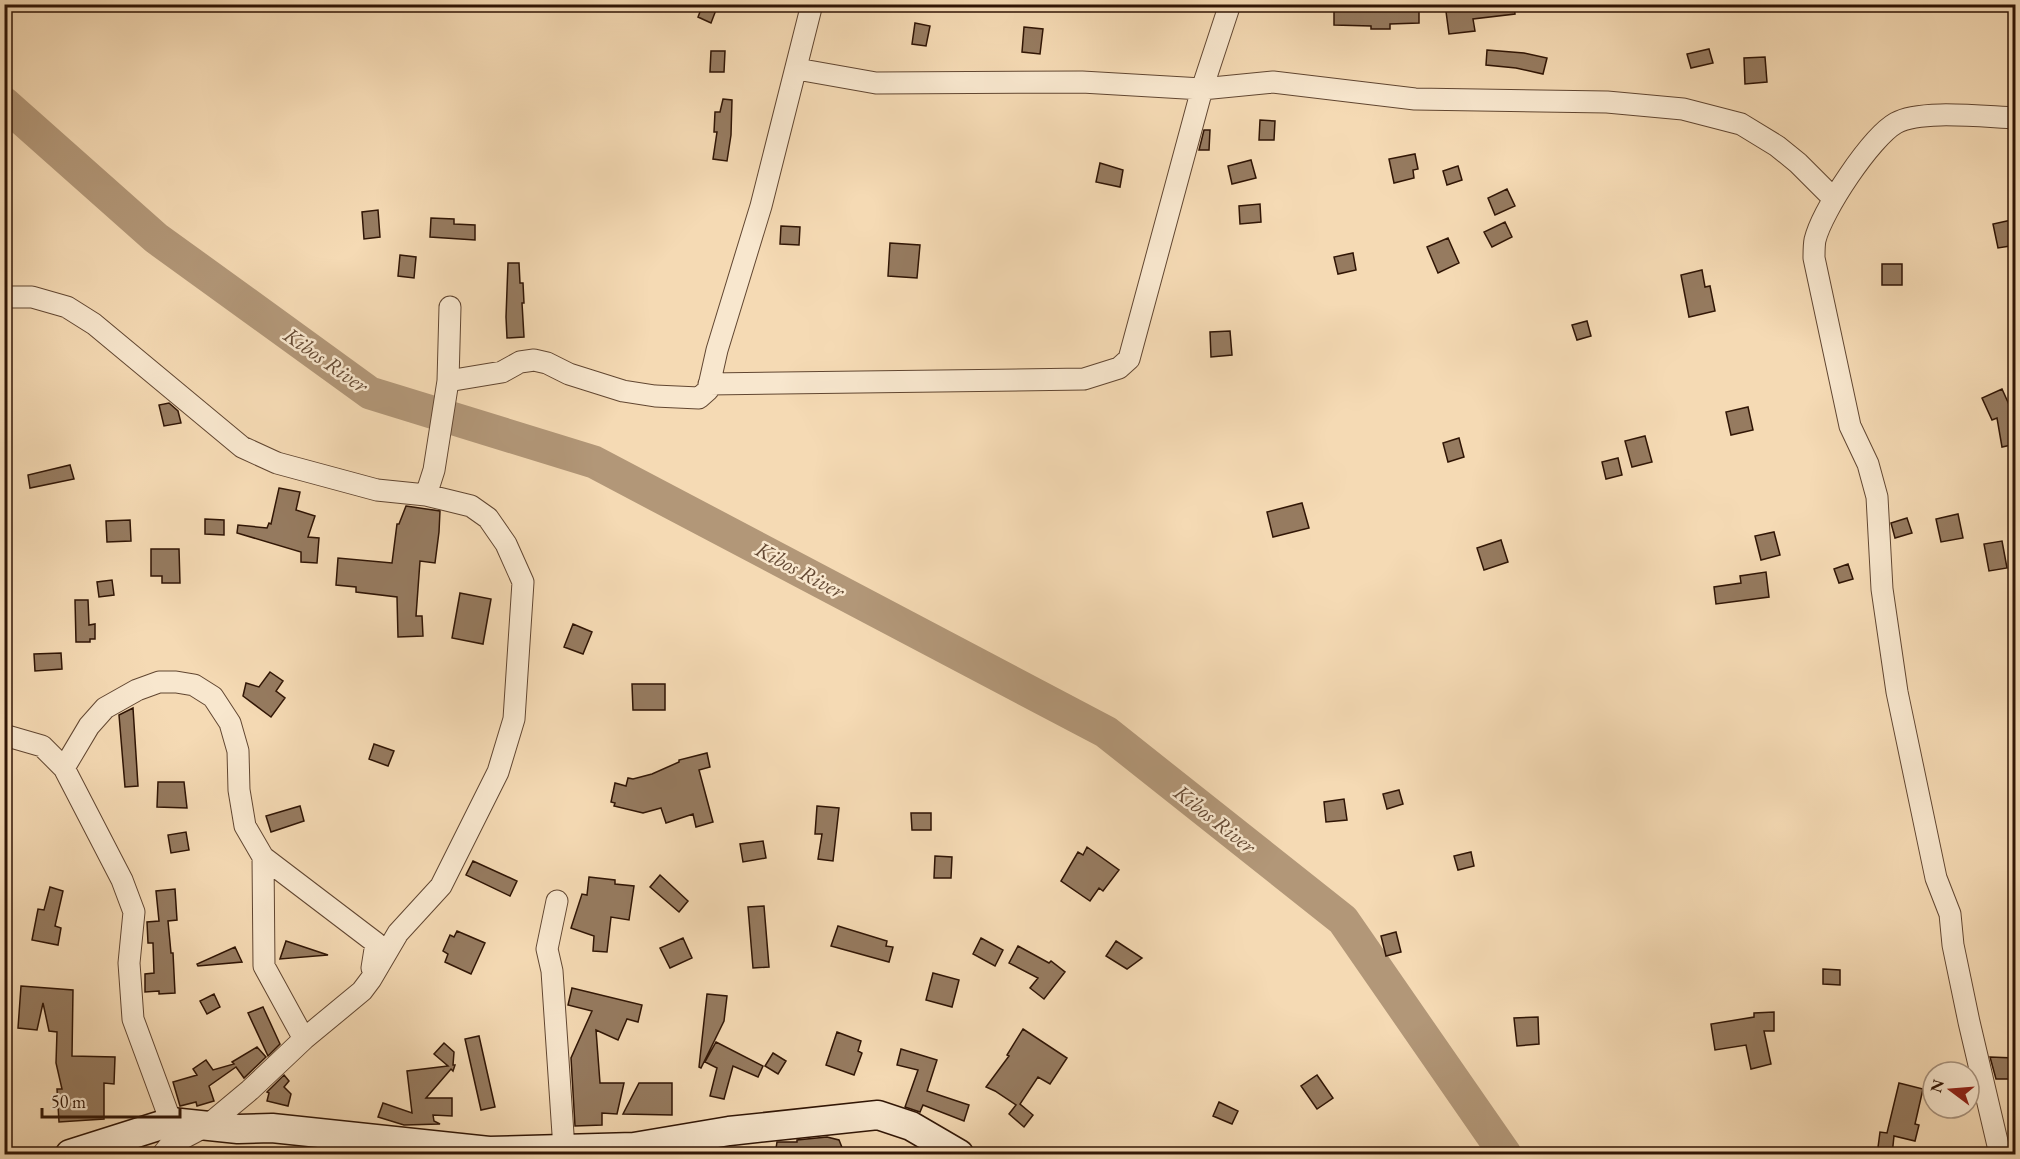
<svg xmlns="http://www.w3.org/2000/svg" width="2020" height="1159" font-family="'EB Garamond',serif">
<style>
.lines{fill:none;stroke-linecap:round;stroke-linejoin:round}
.river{stroke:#b29778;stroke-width:33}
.building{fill:#967b60;stroke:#301505;stroke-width:1.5}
.street-casing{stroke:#614631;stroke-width:23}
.secondary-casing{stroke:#301505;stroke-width:31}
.street{stroke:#f8e7ce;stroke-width:21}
.secondary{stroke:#f8e7ce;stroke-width:28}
.labels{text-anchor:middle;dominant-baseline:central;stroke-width:5;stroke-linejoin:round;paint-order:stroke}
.water-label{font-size:22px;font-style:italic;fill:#644933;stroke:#f8e7ce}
</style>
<rect width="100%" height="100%" fill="#f5dab4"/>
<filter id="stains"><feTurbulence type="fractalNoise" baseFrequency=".00333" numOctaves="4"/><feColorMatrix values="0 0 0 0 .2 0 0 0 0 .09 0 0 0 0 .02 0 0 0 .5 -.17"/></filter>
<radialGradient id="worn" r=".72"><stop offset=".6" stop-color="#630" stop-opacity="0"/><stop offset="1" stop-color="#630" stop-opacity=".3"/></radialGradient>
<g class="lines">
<!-- river -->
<path class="river" d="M4,103l152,135 214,155 224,69 512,270 237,188 162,234"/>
</g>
<!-- building -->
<path class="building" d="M703,4l13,6 -5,13 -13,-6z
M1402,4h17v19l-29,1v5h-19v-3l-37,-1v-19l68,2z
M1445,4h69l1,10 -42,5 2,12 -26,3z
M915,23l15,3 -4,20 -14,-2z
M1024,27l19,2 -3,25 -18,-2z
M1709,49l4,14 -22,5 -4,-14z
M1487,50l37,3 23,5 -4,16 -27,-6 -30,-3z
M711,51h14l-1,21h-14z
M1765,57l2,25 -22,2 -1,-26z
M723,99l9,1 -1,35 -4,26 -14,-2 4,-27h-3l1,-20h5z
M1260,120l15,1 -1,19h-15z
M1204,130h6l-1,20h-10z
M1415,154l3,15 -5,1 1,8 -20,5 -5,-24z
M1251,160l5,18 -24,6 -4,-18z
M1100,163l23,7 -3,17 -24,-5z
M1458,166l4,14 -15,5 -4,-14z
M1507,189l8,17 -20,9 -7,-17z
M1260,204l1,18 -21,2 -1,-18z
M378,210l2,27 -16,2 -2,-27z
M431,218l23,1v5l21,1v15l-45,-3z
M2016,219v26l-18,3 -5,-24z
M1505,222l7,15 -20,10 -8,-15z
M781,226l19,1 -1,18 -19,-1z
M1448,238l11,25 -21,10 -11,-26z
M890,243l30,2 -3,33 -29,-2z
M1353,253l3,17 -18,4 -4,-17z
M400,255l16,2 -2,21 -16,-2z
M508,263h11l1,20h3l1,20h-2l2,34 -17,1 -1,-21z
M1882,264h20v21h-20z
M1702,270l3,17 5,-1 5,25 -26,6 -8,-42z
M1587,321l4,15 -14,4 -5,-15z
M1230,331l2,24 -21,2 -1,-25z
M2002,389l14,31v24l-14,3 -5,-29 -5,2 -10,-22z
M169,403l9,8 3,12 -17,3 -5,-21z
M1748,407l5,23 -22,5 -5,-23z
M1645,436l7,26 -20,5 -7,-26z
M1459,438l5,19 -16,5 -5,-19z
M1618,458l4,17 -16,4 -4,-17z
M70,465l4,14 -44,9 -2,-13z
M279,488l21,4 -4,18 19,6 -7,21 11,1 -2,25 -16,-1v-10l-64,-19 1,-8 29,3 2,-5 2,1z
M1302,503l7,25 -36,9 -6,-25z
M406,506l34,5 -1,21 -4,31 -15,-2 -4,55h6l1,20 -25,1 -1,-40 -41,-5v-5l-20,-2 2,-27 54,5 5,-39h2z
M1958,514l5,24 -22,4 -5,-23z
M1907,518l5,15 -17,5 -4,-15z
M205,519l19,1v15l-19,-1z
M130,520l1,21 -24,1 -1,-21z
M1774,532l6,23 -19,5 -6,-24z
M1501,540l7,22 -24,8 -7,-22z
M2002,541l5,27 -18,3 -5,-27z
M151,549h28l1,34h-18v-7h-11z
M1848,564l5,15 -14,4 -5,-14z
M1766,572l3,25 -53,7 -2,-17 27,-4 -1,-7z
M112,580l2,15 -15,2 -2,-15z
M460,593l31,6 -8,45 -31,-6z
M75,600h13l1,25 6,-1v15h-5v3h-14z
M573,624l19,8 -9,22 -19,-7z
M61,653l1,16 -27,2 -1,-17z
M270,672l13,9 -7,10 9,7 -14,19 -28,-21 3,-13 13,4z
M632,684h33v26h-32z
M133,708l5,78 -13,1 -6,-72z
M374,744l20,7 -6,15 -19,-7z
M707,753l3,14 -11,3 14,52 -17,5 -3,-13 -27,9 -5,-15 -18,5 -29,-7 1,-3 -4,-1 4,-19 11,3 2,-8 5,1 19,-5 27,-12v-2z
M158,782h26l3,26 -30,-1z
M1399,790l4,14 -16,5 -4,-15z
M1344,799l3,21 -21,2 -2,-20z
M300,806l4,15 -33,11 -5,-16z
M817,806l22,2 -6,53 -15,-2 4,-25h-7z
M911,813h20v17h-19z
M186,832l3,18 -18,3 -3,-18z
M763,841l3,17 -23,4 -3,-18z
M1087,847l32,23 -16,21 -4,-3 -9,13 -29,-20 17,-29 5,3z
M1471,852l3,14 -16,4 -4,-14z
M935,856l17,1 -1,21h-17z
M473,861l44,20 -7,15 -44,-21z
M660,875l28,26 -9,11 -29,-25z
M589,877l26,3v4l19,2 -5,34 -18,-3 -4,35 -14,-1 1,-15 -23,-8 11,-34 5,1z
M50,887l13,4 -8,35 6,2 -3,17 -26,-5 6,-31 6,1z
M175,889l2,31 -9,1 3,32h2l2,40 -16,1v-3l-14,1v-18l9,-1 -1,-30h-5l-1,-21 12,-1 -3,-30z
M764,906l5,61 -16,1 -5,-61z
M838,926l49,15 -1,5 7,1 -4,15 -58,-16z
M457,931l28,12 -14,31 -26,-12 3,-8 -5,-3 7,-16 4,2z
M1396,932l5,20 -15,4 -5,-20z
M683,938l9,20 -22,10 -10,-20z
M981,938l22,12 -8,16 -22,-12z
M286,941l42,14 -48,4z
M1116,941l26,17 -15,11 -21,-13z
M1018,946l31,17 2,-2 14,11 -21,27 -14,-11 8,-10 -29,-15z
M235,947l7,15 -44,4 -1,-2z
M1823,969l17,1v15l-17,-1z
M933,973l26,7 -7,27 -26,-7z
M21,986l52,4 -1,66 43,1 -1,27 -10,-1v36l-45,3 -2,-33h5l-6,-26 1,-31 -8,-1 -6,-28 -6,27 -19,-2z
M572,988l70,17 -4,17 -11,-3 -9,21 -22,-10 4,53h24l-7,31 -15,-1v12l-27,1 -4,-68 21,-47 -24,-6z
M214,994l6,13 -13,7 -7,-13z
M707,994l20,2 -3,25 -23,47 -2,-1z
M263,1007l17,37 -12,12 -20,-43z
M1774,1012v19h-10l7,33 -20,5 -5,-24 -31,5 -4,-26 43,-7v-4z
M1538,1017l1,27 -22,2 -3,-28z
M1023,1029l44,29 -17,26 -12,-7 -18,27 13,11 -9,12 -15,-13 7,-9 -21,-14 -9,-4 23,-31 -2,-1z
M837,1032l24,9 -3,10 4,2 -8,22 -28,-10z
M479,1036l16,71 -14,3 -16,-71z
M716,1042l47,24 -5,11 -25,-11 -9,33 -14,-3 7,-28 -12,-6z
M444,1043l10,9 -1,13h2l-2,6 -2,-2 -25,29h26v18l-19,-1 1,6 6,3 -36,1 -26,-8 5,-14 29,10 -5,-42 41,-5 -14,-12z
M257,1047l9,10 -22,21 -8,-11 -27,19 5,15 -17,5 -1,-4 -16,4 -7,-24 24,-7 -4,-6 13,-9 7,10 21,-6 -2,-2z
M901,1049l36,11 -10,31 42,14 -5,16 -41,-16 -3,7 -15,-5 13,-37 -21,-5z
M773,1053l13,8 -8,13 -13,-8z
M1990,1057l24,1 -1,21h-17z
M284,1075l5,6 -5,6 7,7 -3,12 -21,-5 2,-8 -2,-1z
M1317,1075l16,23 -16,11 -16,-23z
M639,1083h33v32l-49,-1z
M1899,1083l24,6 -8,35 4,1 -4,16 -21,-5 -2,19h-15l3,-23 7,1z
M1219,1102l19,9 -6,13 -19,-8z
M827,1137l12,3 6,15h-70l2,-13h20v-2z"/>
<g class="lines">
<!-- street casing -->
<g class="street-casing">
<path id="street" d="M797,69l79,14 206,-1 120,7 71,-7 142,17 192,3 76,7 58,15 36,22 21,17 36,36
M4,297h28l35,10 27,17 148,123 35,16 100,27 49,5
M448,381l54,-9 18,-10 14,-2 13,3 22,11 54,17 32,5 44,2 9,-8 9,-40 44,-144 51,-202
M709,384l375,-5 35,-11 10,-9 73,-270 28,-85
M4,735l38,11 22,22 58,112 12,32 -5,51 4,56 38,103
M64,768l25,-42 16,-18 32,-18 22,-8h17l18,3 19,12 17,26 8,28 1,39 6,36 18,31 113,86 -4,25
M263,857l1,109 40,73
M557,901l-10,48 5,22 12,178
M163,1154l7,-9 38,-20 42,-35 54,-51 58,-48 9,-12 27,-46 43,-47 57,-114 16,-53 9,-137 -17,-38 -18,-26 -17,-12 -45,-11 8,-25 14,-89 2,-74
M2000,1154l-31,-132 -16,-77 -3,-31 -14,-36 -39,-186 -15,-103 -5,-92 -9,-33 -18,-38 -36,-168c0,-6 0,-13 1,-18 7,-29 56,-103 81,-117 24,-14 90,-6 120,-5"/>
</g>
<!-- secondary casing -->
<g class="secondary-casing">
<path id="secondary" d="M70,1154l101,-32 67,7 34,-1 217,23 145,-4 95,-16 149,-16 33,11 48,28"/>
</g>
<!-- street -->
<use href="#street" class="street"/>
<!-- secondary -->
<use href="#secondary" class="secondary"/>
</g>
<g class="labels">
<!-- water labels -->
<g class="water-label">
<text transform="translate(326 360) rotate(35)">Kibos River</text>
<text transform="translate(800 570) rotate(28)">Kibos River</text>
<text transform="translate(1215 819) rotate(38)">Kibos River</text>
</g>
</g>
<!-- margin -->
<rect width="2020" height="1159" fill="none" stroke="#f5dab4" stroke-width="24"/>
<rect x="6" y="6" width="2008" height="1147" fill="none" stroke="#301505" stroke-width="3"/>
<rect x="12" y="12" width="1996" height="1135" fill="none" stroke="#301505" stroke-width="1.5"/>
<!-- north arrow -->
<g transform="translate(1951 1090) rotate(286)"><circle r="28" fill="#f8e7ce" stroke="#a8937e" stroke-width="1.5"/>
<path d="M0-4.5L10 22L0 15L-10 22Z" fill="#8f2418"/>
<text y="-9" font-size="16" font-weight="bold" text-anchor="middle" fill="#301505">N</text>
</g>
<!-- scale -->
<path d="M42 1108v9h138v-9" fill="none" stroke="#301505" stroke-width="3"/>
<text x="51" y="1108" font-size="18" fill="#301505" stroke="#f8e7ce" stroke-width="4.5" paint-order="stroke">50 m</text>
<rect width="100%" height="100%" filter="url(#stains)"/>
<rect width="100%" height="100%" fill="url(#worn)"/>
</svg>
